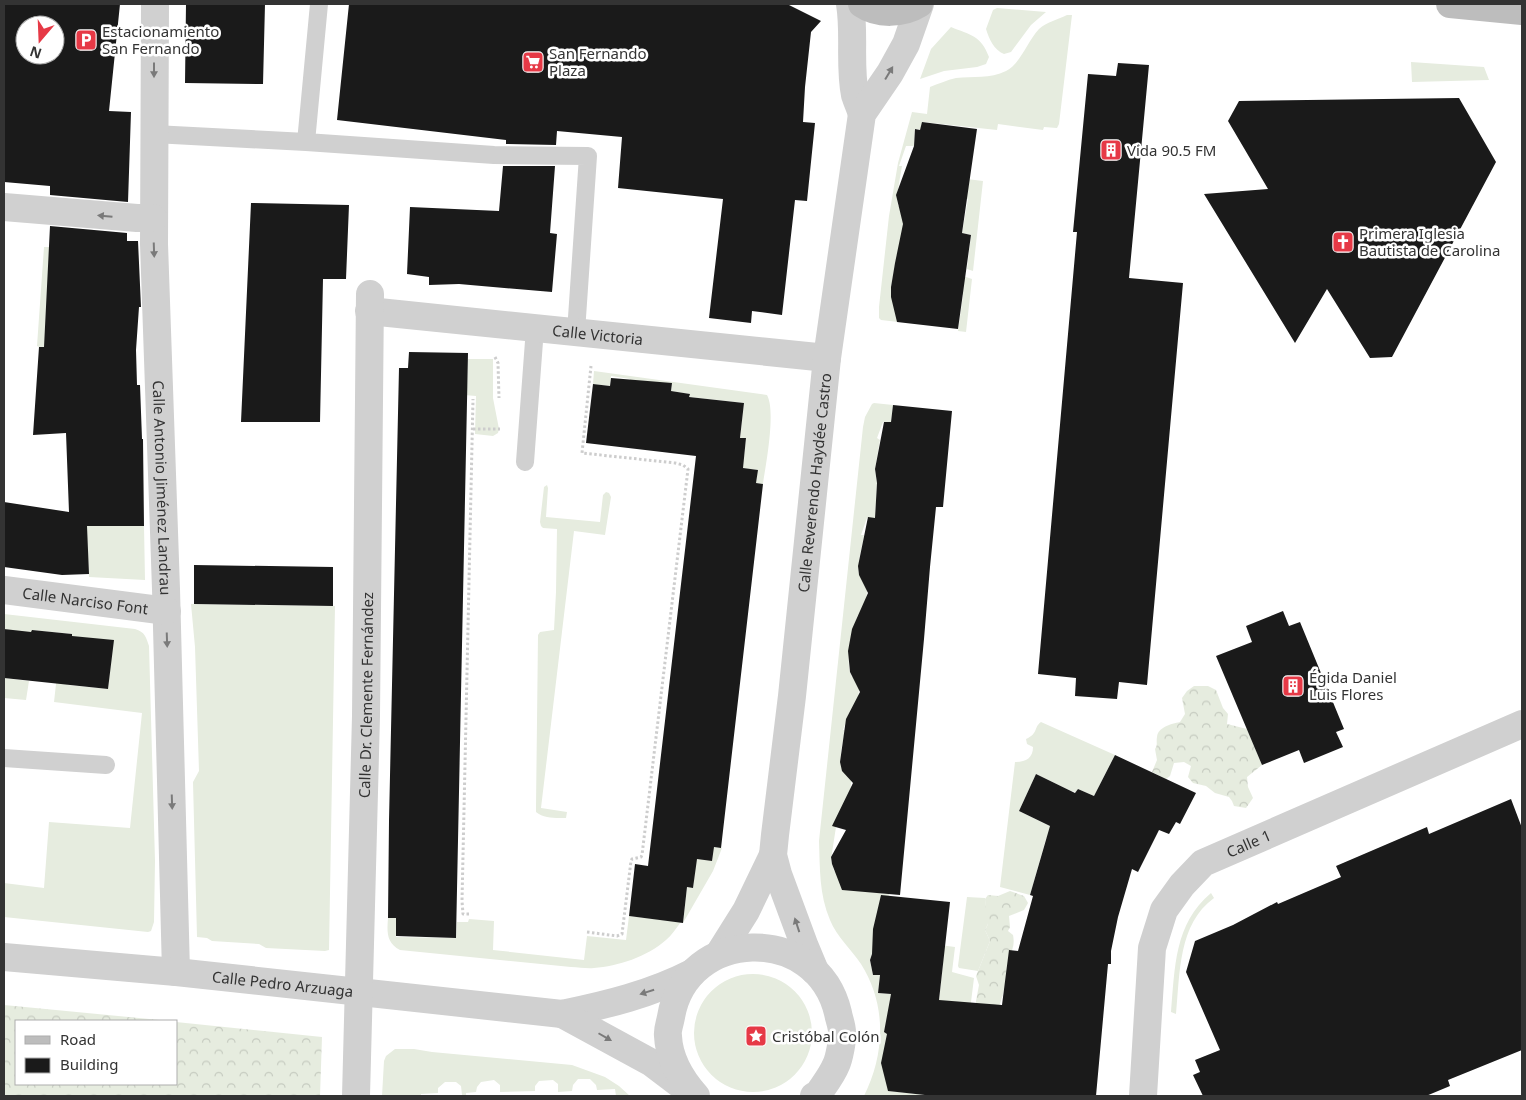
<svg xmlns="http://www.w3.org/2000/svg" width="1526" height="1100" font-family="'Noto Sans',sans-serif">
<style>
.grass{fill:#e6ecdf}
.forest{fill:url(#forest-crowns)}
.building{fill:#1a1a1a;fill-rule:evenodd}
.lines{fill:none;stroke-linecap:round;stroke-linejoin:round}
.path{stroke:#cdcdcd;stroke-width:3;stroke-dasharray:2.5 2.5;stroke-linecap:butt}
.lane{stroke:#d0d0d0;stroke-width:18}
.street{stroke:#d0d0d0;stroke-width:28}
.secondary{stroke:#bdbdbd;stroke-width:28}
.oneway{fill:#7a7a7a}
.labels{text-anchor:middle;dominant-baseline:central;stroke-width:5;stroke-linejoin:round;paint-order:stroke}
.poi-label{font-size:15px;fill:#333;stroke:#fff;text-anchor:start}
.street-label{font-size:15px;fill:#333;stroke:#fff}
</style>
<defs>
<pattern id="forest-crowns" width="20" height="18" patternUnits="userSpaceOnUse" patternTransform="scale(1.25)"><rect width="20" height="18" fill="#e6ecdf"/><path d="M2 6a3 3 0 1 1 6 0M12 15a3 3 0 1 1 6 0" fill="none" stroke="#c6cbc0"/></pattern>
</defs>
<rect width="100%" height="100%" fill="#fff"/>
<!-- grass -->
<path class="grass" d="M997,8l49,4 -15,13 -20,27 -7,2c-10,-4 -15,-15 -18,-25l7,-19z
M1067,15h5l-13,109 -2,4 -13,-1 -1,3 -45,-6 -1,6 -74,-8 -3,8 -5,-1 -1,17h-8l-7,20h3l-5,29 1,11 8,1 -4,37 -5,10 -6,33 7,35 -17,-2 -2,-2v-11l10,-91 9,-53 14,-51 15,2 3,-27c8,-3 17,-7 26,-9 17,-2 34,1 50,-7 15,-8 21,-29 33,-42 8,-7 18,-9 28,-14z
M951,27c19,8 30,8 38,30l-3,7 -9,3 -33,4 -24,8 11,-30z
M1411,62l73,5 5,13 -77,2z
M959,178l24,3 -10,90 -6,-2 4,-34 -9,-2 6,-34 -13,-2z
M44,247h6l56,99 -67,1 -2,-1z
M952,276l14,1 6,2 -6,53 -8,-1 5,-36 -14,-1z
M468,359h25v39l6,31 -1,4 -5,3 -18,-2 1,-38 -12,-1 3,-7z
M594,371l173,24c9,16 -1,69 -4,89l-7,-1 1,-13 -26,-3 13,-10 2,-19h-6l4,-35 -55,-6v-3l-18,-3 1,-8 -43,5 1,-9 -19,-3 -1,10 -17,-2z
M874,403l19,2 -2,17h-8l-6,16 3,2 -5,29 2,14 -2,35h-8l-6,17h3c-2,14 -7,27 -5,40l9,4 -3,36h-7c-6,15 -14,47 -6,62h8l-3,36h-8l-6,17h2c-2,13 -8,32 -1,43l8,2 -4,35 -12,17 -5,32 3,12 9,1 -1,17 47,5 -2,18 -17,48 3,15h7l-2,18 24,2 -15,39 5,42 -2,15 44,5h-70c21,-42 23,-91 -3,-132 -10,-15 -24,-27 -31,-44 -11,-26 -10,-52 -11,-79l44,-414 2,-10 7,-13z
M547,485l1,3 -2,29 54,5 3,-27 3,-3 3,1 2,4 -6,38 -31,-4 -33,277 26,4 -1,6c-9,0 -22,1 -30,-6v-5l2,-172 2,-3 14,-2 2,-38 1,-63 -14,-1 -2,-2 -1,-4 4,-35z
M68,526h76l1,54 -56,-3 -2,-38z
M191,604l144,2 -6,344 -4,1 -59,-3 -7,-4 -47,-3 -5,-3 -10,-1 -4,-155 6,-11 -4,-124z
M4,614l131,15c10,3 11,8 14,17l6,215 -1,61 -3,9 -3,1 -144,-15v-34l40,5 5,-66 81,6 12,-115 -88,-11 3,-27 11,10 40,4 5,-49 -41,1v-7l-40,-4 -1,6 -27,-7z
M4,678l25,3 -3,19 -22,-2z
M1041,722l74,33 -21,41 -16,-7 -2,3 -5,-1 -35,-17 -17,37 35,17 -8,11 -16,56 -30,-8 15,-125c11,0 18,-4 18,-15l-6,-3 -1,-5c13,-6 7,-11 15,-17z
M714,847l8,1 -9,23 -30,52 4,-36 6,1 2,-18 -10,-13z
M1211,893l3,5c-36,26 -34,76 -38,116l-5,-2c4,-44 3,-88 40,-119z
M967,897l18,1 3,26 -3,6 5,11 -12,30 -19,-3 -1,-2z
M629,916l52,6c-5,6 -9,13 -15,18 -19,17 -48,26 -72,28 -7,1 -15,-1 -23,-1l-171,-17c-14,-7 -13,-19 -12,-32h8v19l60,1 1,-16h11l1,-3 25,2 -1,29 91,10 3,-24 39,4z
M932,944l23,3 -3,25 22,6 -8,64 -27,-42 4,-37z
M694 1033a59 59 0 1 1 118 0a59 59 0 1 1-118 0Z
M395,1049h19l18,3 140,13 33,12 14,9 11,10h-14l-1,-7 -18,1 -1,-5 -6,-6h-12l-5,6 -1,6 -14,1v-8l-5,-4 -14,1 -4,5v5l-35,1v-7l-6,-5 -13,2 -4,5 -1,5 -10,1v2h-4l-1,-9 -5,-4h-11l-7,6v5l-17,1v2h-39l2,-35 2,-5z"/>
<!-- forest -->
<path class="forest" d="M1194,686h14l8,4 7,18 5,6 -1,10 20,5 15,36 -15,12 1,10 5,11 -7,10 -12,-2 -2,-5 -3,-4 -14,-4 -9,-7 -13,-3 -5,-6 3,-11 -7,-4 -10,1 -4,13 -4,3 -14,-7 5,-12 -2,-11c3,-5 1,-6 2,-12 1,-10 14,-13 23,-15l5,-8 -3,-16 5,-7z
M1010,891l14,5 4,7 -4,7 -15,6 1,11 -2,4 5,4c2,11 -1,13 -3,23 -4,20 -6,40 -15,58l-19,-4v-11l3,-16 -3,-9 14,-35 -5,-11 3,-6 -5,-7 3,-7 -1,-11 3,-4 10,1z
M4,1005l166,16h-154v63h160v-62l146,15 -2,59h-316z"/>
<!-- building -->
<path class="building" d="M4,4h116l-11,107 22,1 -3,90 -78,-7v-9l-46,-4zM25,25h30v30h-30z
M186,4h79l-2,80 -78,-1z
M349,4h424l16,1 32,16 -10,11 -6,55 -2,35 12,1 -8,78 -12,-1 -13,115 -30,-4 -1,12 -42,-5 14,-119 -105,-11 4,-51 -65,-6 -1,14 -50,-1v-4l-169,-20z
M1118,63l31,2 -20,213 54,5 -36,402 -28,-3 -2,17 -42,-3 1,-18 -38,-4 39,-442h-4l15,-158 28,2z
M1459,98l37,64 -104,195 -22,1 -43,-69 -32,54 -91,-149 64,-5 -40,-68 11,-20z
M922,122l55,7 -15,104 9,2 -13,94 -61,-7 -6,-25v-10l4,-24 8,-39 -7,-29 18,-49 1,-17 5,1z
M503,166h52l-5,67 7,1 -5,58 -93,-8 -30,1v-8l-22,-3 3,-67 89,4z
M251,203l98,2 -3,74h-23l-3,143h-79z
M50,226l77,7v8h11l3,66h-2l-3,43 1,35h3l2,54h1l1,87h-57l2,48 -27,1 -58,-8v-65l65,10 -3,-79 -33,2 6,-88h5z
M409,352l59,1 -12,585 -60,-2v-18h-8l1,-97 10,-453h9z
M611,378l61,5 -1,8 19,3 -1,3 55,6 -4,35h6l-3,30 15,2 -2,13 7,1 -42,364 -7,-1 -2,14 -15,-2 -4,29 -6,-1 -4,36 -54,-7 6,-52 13,2 48,-410 -110,-13 7,-59 17,2z
M893,405l59,6 -9,96h-7l-6,60 -6,72 -24,256 -58,-5 -10,-26 -1,-7 15,-27 -14,-4 21,-43 -11,-12 -2,-9 6,-43 14,-27 -10,-20 -2,-21 4,-22 16,-36 -9,-18 -1,-9 10,-49 7,1 2,-35 -2,-14 9,-47h7z
M194,565l139,2v39l-139,-2z
M1283,611l6,15 11,-4 44,107 -8,3 7,15 -39,16 -5,-13 -37,15 -46,-109 36,-14 -6,-16z
M4,629l27,3 1,-2 40,4v2l42,4 -6,49 -104,-11z
M1115,755l81,38 -16,31 -4,-2 -7,12 -10,-4 -21,42 -6,-3 -14,48 -7,34v13h-3l-12,132h-162l-46,-5 -7,-28 6,-29 -3,-2 7,-38 -13,-1 2,-18h-7l-3,-15 2,-6 1,-25 8,-34 69,7 -11,98 63,5 7,-55 9,1 15,-55 -3,-1 20,-69 -31,-15 17,-37 39,19 3,-4 16,7z
M1511,799l11,29v222l-74,30 2,6 -24,10h-223l-10,-21 7,-3 -5,-12 25,-10 -34,-78 9,-31 38,-16 44,-23 1,2 63,-27 -5,-11 91,-39 2,7z"/>
<g class="lines">
<!-- path -->
<path class="path" d="M495,357l3,6 1,35
M473,429h27
M469,914h-6l-1,-13 11,-502
M587,932l30,4 5,-2 9,-73 1,-2 9,-2 1,-2 46,-386 -5,-4 -8,-2 -93,-10 9,-87"/>
<!-- lane -->
<path class="lane" d="M154,134l152,8 188,13 94,1 -12,176
M306,142l13,-138
M525,462l10,-134
M4,758l102,7"/>
<!-- street -->
<g class="street">
<path id="s1" d="M155,4l-1,240 12,345 10,383"/>
<path d="M850,4c5,30 -1,61 5,91 2,6 5,13 7,19"/>
<path d="M4,207l133,11h16"/>
<path id="s2" d="M369,311l458,47"/>
<path id="s3" d="M4,590l163,21"/>
<path d="M719,954l27,-43 27,-56"/>
<path id="s4" d="M4,957l172,15 386,42c44,-9 89,-20 130,-41"/>
<path id="s5" d="M815,971l-10,-24 -27,-73 -5,-19 2,-20 17,-139 35,-338 35,-244 28,-41 16,-29 14,-40"/>
<path d="M562,1014l90,49 33,25"/>
<path id="s6" d="M356,1096l10,-380 4,-422"/>
<path d="M696,1096c-15,-17 -27,-37 -28,-60 -1,-6 2,-13 3,-19 15,-90 146,-94 167,-4 1,6 4,13 4,19 1,7 -3,27 -6,33 -4,10 -12,20 -18,29l-4,2"/>
<path id="s7" d="M1143,1096l9,-148 12,-38 18,-25 21,-22 319,-139"/>
</g>
<!-- secondary -->
<path class="secondary" d="M862,4c16,11 41,10 57,0
M1450,4l72,7"/>
</g>
<!-- one-way arrows -->
<defs><path id="oneway-solid" d="M-6-.8H1V-3.2L6.5 0L1 3.2V.8H-6Z" transform="scale(1.25)"/></defs>
<g class="oneway">
<use href="#oneway-solid" transform="translate(154 70) rotate(90)"/>
<use href="#oneway-solid" transform="translate(889 73) rotate(-59)"/>
<use href="#oneway-solid" transform="translate(105 216) rotate(-175)"/>
<use href="#oneway-solid" transform="translate(154 250) rotate(88)"/>
<use href="#oneway-solid" transform="translate(167 640) rotate(88)"/>
<use href="#oneway-solid" transform="translate(172 802) rotate(88)"/>
<use href="#oneway-solid" transform="translate(797 925) rotate(-108)"/>
<use href="#oneway-solid" transform="translate(647 992) rotate(162)"/>
<use href="#oneway-solid" transform="translate(605 1037) rotate(30)"/>
</g>
<!-- icons -->
<defs>
<g id="parking-square" transform="scale(1.125)"><rect x="-9" y="-9" width="18" height="18" rx="4" fill="#e63946" stroke="#fff"/><path d="M-3.5-5.5H1a3.5 3.5 0 0 1 0 7H-1V5.5H-3.5ZM-1-3.4V-.6H.8a1.4 1.4 0 0 0 0-2.8Z" fill="#fff"/></g>
<g id="supermarket-square" transform="scale(1.125)"><rect x="-9" y="-9" width="18" height="18" rx="4" fill="#e63946" stroke="#fff"/><path d="M-6-5.5h2.5l.6 2H6L4.5 2H-2.5L-4.4-4H-6ZM-1.5 3.2a1.3 1.3 0 1 0 .1 0ZM3 3.2a1.3 1.3 0 1 0 .1 0Z" fill="#fff"/></g>
<g id="building-square" transform="scale(1.125)"><rect x="-9" y="-9" width="18" height="18" rx="4" fill="#e63946" stroke="#fff"/><path d="M-4-6H4V6H1V3H-1V6H-4ZM-2.5-4.3h1.7v1.8h-1.7ZM.8-4.3h1.7v1.8H.8ZM-2.5-1h1.7V.8h-1.7ZM.8-1h1.7V.8H.8Z" fill="#fff"/></g>
<g id="church-square" transform="scale(1.125)"><rect x="-9" y="-9" width="18" height="18" rx="4" fill="#e63946" stroke="#fff"/><path d="M-1.2-6h2.4v3.5h3.3v2.4h-3.3V6h-2.4V-.1h-3.3v-2.4h3.3Z" fill="#fff"/></g>
<g id="sight-square" transform="scale(1.125)"><rect x="-9" y="-9" width="18" height="18" rx="4" fill="#e63946" stroke="#fff"/><path d="M0-6L1.8-2.2L6-1.7L2.9 1.2L3.7 5.4L0 3.3L-3.7 5.4L-2.9 1.2L-6-1.7L-1.8-2.2Z" fill="#fff"/></g>
</defs>
<g fill-rule="evenodd">
<use href="#parking-square" x="86" y="40"/>
<use href="#supermarket-square" x="533" y="62"/>
<use href="#building-square" x="1111" y="150"/>
<use href="#church-square" x="1343" y="242"/>
<use href="#building-square" x="1293" y="686"/>
<use href="#sight-square" x="756" y="1036"/>
</g>
<g class="labels">
<!-- poi labels -->
<g class="poi-label">
<text x="102" y="31">Estacionamiento<tspan x="102" dy="17">San Fernando</tspan></text>
<text x="549" y="53">San Fernando<tspan x="549" dy="17">Plaza</tspan></text>
<text x="1127" y="150">Vida 90.5 FM</text>
<text x="1359" y="233">Primera Iglesia<tspan x="1359" dy="17">Bautista de Carolina</tspan></text>
<text x="1309" y="677">Égida Daniel<tspan x="1309" dy="17">Luis Flores</tspan></text>
<text x="772" y="1036">Cristóbal Colón</text>
</g>
<!-- street labels -->
<g class="street-label">
<text stroke="none"><textPath href="#s2" startOffset="230">Calle Victoria</textPath></text>
<text stroke="none"><textPath href="#s5" startOffset="498">Calle Reverendo Haydée Castro</textPath></text>
<text stroke="none"><textPath href="#s1" startOffset="484">Calle Antonio Jiménez Landrau</textPath></text>
<text stroke="none"><textPath href="#s3" startOffset="82">Calle Narciso Font</textPath></text>
<text stroke="none"><textPath href="#s6" startOffset="401">Calle Dr. Clemente Fernández</textPath></text>
<text stroke="none"><textPath href="#s7" startOffset="299">Calle 1</textPath></text>
<text stroke="none"><textPath href="#s4" startOffset="280">Calle Pedro Arzuaga</textPath></text>
</g>
</g>
<!-- border -->
<rect width="1526" height="1100" fill="none" stroke="#333333" stroke-width="10"/>
<!-- legend -->
<rect x="15" y="1020" width="162" height="65" fill="#ffffff" stroke="#adadad"/>
<rect x="25" y="1036" width="25" height="8" fill="#bdbdbd" stroke="#adadad"/>
<text x="60" y="1045" font-size="15" fill="#333333">Road</text>
<rect x="25" y="1058" width="25" height="15" fill="#1a1a1a" stroke="#adadad"/>
<text x="60" y="1070" font-size="15" fill="#333333">Building</text>
<!-- north arrow -->
<g transform="translate(40 40) rotate(199)"><circle r="24" fill="#ffffff" stroke="#adadad"/>
<path d="M0-4L9 19L0 12L-9 19Z" fill="#e63946"/>
<text y="-8" font-size="14" font-weight="bold" text-anchor="middle" fill="#333333">N</text>
</g>
</svg>
